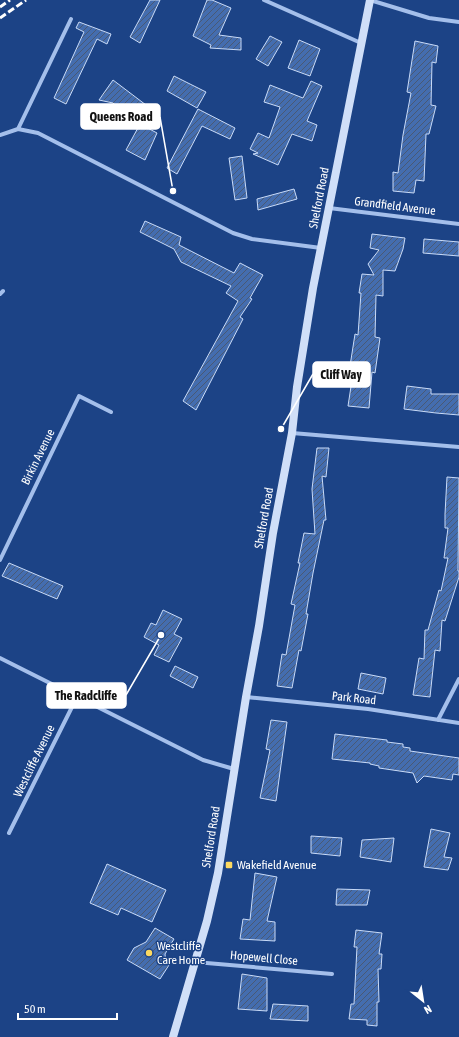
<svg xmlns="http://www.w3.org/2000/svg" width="459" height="1037" font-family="'Asap Condensed',sans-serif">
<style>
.building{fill:url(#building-hatch);stroke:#c9dbf8}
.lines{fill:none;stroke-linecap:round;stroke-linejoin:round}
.street{stroke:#a4bfeb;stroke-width:4}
.secondary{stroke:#d0dff8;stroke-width:8}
.rail{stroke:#fff;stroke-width:3;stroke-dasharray:7 3;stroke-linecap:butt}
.poi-dot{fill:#fcd961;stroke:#1c4386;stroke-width:1.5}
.labels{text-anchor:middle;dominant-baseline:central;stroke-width:3;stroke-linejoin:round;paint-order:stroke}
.street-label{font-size:12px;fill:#fff;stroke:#1c4386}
.poi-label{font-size:12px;fill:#fff;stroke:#1c4386;text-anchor:start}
.leader{fill:none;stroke:#fff;stroke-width:1.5}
.callout-dot{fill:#fff;stroke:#1c4386;stroke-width:1.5}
.callout{fill:#fff;stroke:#fff;stroke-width:1.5}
.callout-label{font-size:13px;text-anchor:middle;font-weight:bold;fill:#111}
</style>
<defs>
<pattern id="building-hatch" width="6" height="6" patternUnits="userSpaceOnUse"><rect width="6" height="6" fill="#446daf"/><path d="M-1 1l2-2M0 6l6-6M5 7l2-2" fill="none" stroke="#495974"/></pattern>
</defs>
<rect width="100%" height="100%" fill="#1c4386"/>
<!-- building -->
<path class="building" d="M150,0h10l-20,43 -10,-6z
M207,0h5l19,8 -12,27 22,3v12l-31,-2 1,-3 -18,-9z
M79,22l32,12 -4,10 -10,-5 -31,65 -12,-6 30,-66 -8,-4z
M270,36l12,6 -14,24 -12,-7z
M299,40l21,9 -10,27 -22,-8z
M415,41l23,5 -2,17 -4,-1 -1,43 5,1 -7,28h-3l-2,47 -8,-1 -2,13 -21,-2v-19l5,1 5,-38 8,-42 -4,-1z
M174,76l32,16 -9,16 -30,-17z
M113,80l33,25 -10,12 -11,-12 -4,5 -8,-7 -14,-3z
M311,81l11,5 -15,35 10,4 -5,16 -20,-7 -14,31 -25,-11 5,-1 -8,-4 8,-16 11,5 11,-31 -16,-5 6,-17 33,13z
M198,109l37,19 -5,11 -28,-13 -25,48 -10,-6z
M140,124l17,9 -12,27 -19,-10z
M242,156l5,42 -12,2 -6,-42z
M294,189l3,10 -39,11 -1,-11z
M145,221l36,16 -2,8 55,28 6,-10 23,12 -13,23 2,1 -12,18 3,2 -47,91 -13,-9 55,-100 -12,-8 5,-7 -50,-24 -7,-13 -34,-17z
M372,234l33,4 -2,11 -8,22 -12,-1v26l-7,-1 -1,42 5,1 -5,35 -3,-1 -3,36 -21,-2 6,-39 -4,-1 5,-32 3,1 3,-42h-2l3,-19 12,1 -6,-11 11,-14 -9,-2z
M424,239l35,3v14l-36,-3z
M407,386l24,3v5h28v21l-23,-2 -32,-4z
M317,448h12l-3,29 -4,-1 4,44h-2l-11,53 -7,41h2l-7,37 -2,-1 -7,38 -15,-2 5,-32 4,1 9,-50 -4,-1 9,-41h-2l6,-30 11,1 -3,-45z
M447,477l12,1 -1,93h1v6l-14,44 -3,-1 -2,31 -5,-1 -5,47 -17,-2 6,-37 5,1 1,-29h3l11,-40 2,1 7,-33h-4l4,-30h-3v-14z
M9,563l54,23 -6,13 -55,-23z
M163,610l19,9 -8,15 8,4 -13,24 -15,-7 5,-10 -15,-8 7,-14 5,2z
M175,666l23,11 -5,11 -23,-12z
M361,673l25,5 -3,16 -25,-5z
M271,720l16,2 -11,79 -16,-3 10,-48 -4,-1z
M335,734l52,6v2l16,2v3l7,1v3l49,7v17l-6,-1 -1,6 -28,-4 -7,7 -4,-10 -34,-5v-2l-9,-2v-1l-38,-4z
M431,829l19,4 -6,24 8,1 -4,12 -24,-3z
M311,836l31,2 -2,18 -29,-3z
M394,838l-3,24 -31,-5 2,-17z
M107,864l59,26 -14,32 -31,-14 -3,7 -28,-12z
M255,873l22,4 -10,44 8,1v19l-35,-2 3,-20 7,1z
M337,889l33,1 -3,15h-31z
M155,928l19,11 -9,15 1,9 3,2 -9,14 -33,-19 7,-12 12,-6z
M356,930l26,3 -3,21h3l-1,15h-3l1,33h-2v24l-10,-1v-5l-18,-1 2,-15h3l3,-57h-3z
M242,974l25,4v33l-29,-2z
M273,1004l35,2v15l-38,-2z"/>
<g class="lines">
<!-- street -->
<path class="street" d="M264,0l97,43
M370,0l59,18 30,4
M18,129l53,-110
M0,135l18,-6 20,4 195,100 19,6 69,9
M329,208l130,16
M0,294l3,-3
M292,433l167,14
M0,560l79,-164 32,16
M0,658l203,102 31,9
M246,697l122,12 91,14
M438,720l21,-41
M9,833l68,-136
M195,962l137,12"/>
<!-- secondary -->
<path class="secondary" d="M173,1037l34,-116 11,-48 28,-176 13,-71 14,-93 19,-100 5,-46 16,-99 57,-288"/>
<!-- rail -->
<path class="rail" d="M0,7l10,-7
M0,18l26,-18"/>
</g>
<!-- markers -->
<g class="poi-dot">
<rect x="225" y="861" width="8" height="8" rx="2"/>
<circle cx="149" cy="953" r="4"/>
</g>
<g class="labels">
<!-- street labels -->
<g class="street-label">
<text transform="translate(319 198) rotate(-79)">Shelford Road</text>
<text transform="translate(395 206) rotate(7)">Grandfield Avenue</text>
<text transform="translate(38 457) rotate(-64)">Birkin Avenue</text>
<text transform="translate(264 518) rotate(-80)">Shelford Road</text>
<text transform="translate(354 698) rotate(6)">Park Road</text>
<text transform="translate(34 761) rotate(-64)">Westcliffe Avenue</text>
<text transform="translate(211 837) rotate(-81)">Shelford Road</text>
<text transform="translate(264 958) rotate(5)">Hopewell Close</text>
</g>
<!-- poi labels -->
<g class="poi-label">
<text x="237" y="865">Wakefield Avenue</text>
<text x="157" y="946">Westcliffe<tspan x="157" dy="14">Care Home</tspan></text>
</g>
</g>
<!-- callouts -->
<path class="leader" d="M173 191L160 117M281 429L313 374M161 635L126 695"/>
<g class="callout-dot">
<circle cx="173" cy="191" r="4"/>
<circle cx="281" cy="429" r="4"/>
<circle cx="161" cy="635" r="4"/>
</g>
<g class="callout">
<rect x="81" y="104" width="79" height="25" rx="4"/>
<rect x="313" y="362" width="57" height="25" rx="4"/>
<rect x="47" y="683" width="79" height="25" rx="4"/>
</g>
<g class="callout-label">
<text x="121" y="121">Queens Road</text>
<text x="341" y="379">Cliff Way</text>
<text x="86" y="700">The Radcliffe</text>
</g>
<!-- north arrow -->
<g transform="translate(423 1001) rotate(150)" stroke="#1c4386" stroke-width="3" paint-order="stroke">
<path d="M0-3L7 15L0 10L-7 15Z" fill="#ffffff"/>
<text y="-6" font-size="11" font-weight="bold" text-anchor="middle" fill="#ffffff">N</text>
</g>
<!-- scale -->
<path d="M18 1013v6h99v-6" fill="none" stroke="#ffffff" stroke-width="2"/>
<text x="24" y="1013" font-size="12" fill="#ffffff" stroke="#1c4386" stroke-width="3" paint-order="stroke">50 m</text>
</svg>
